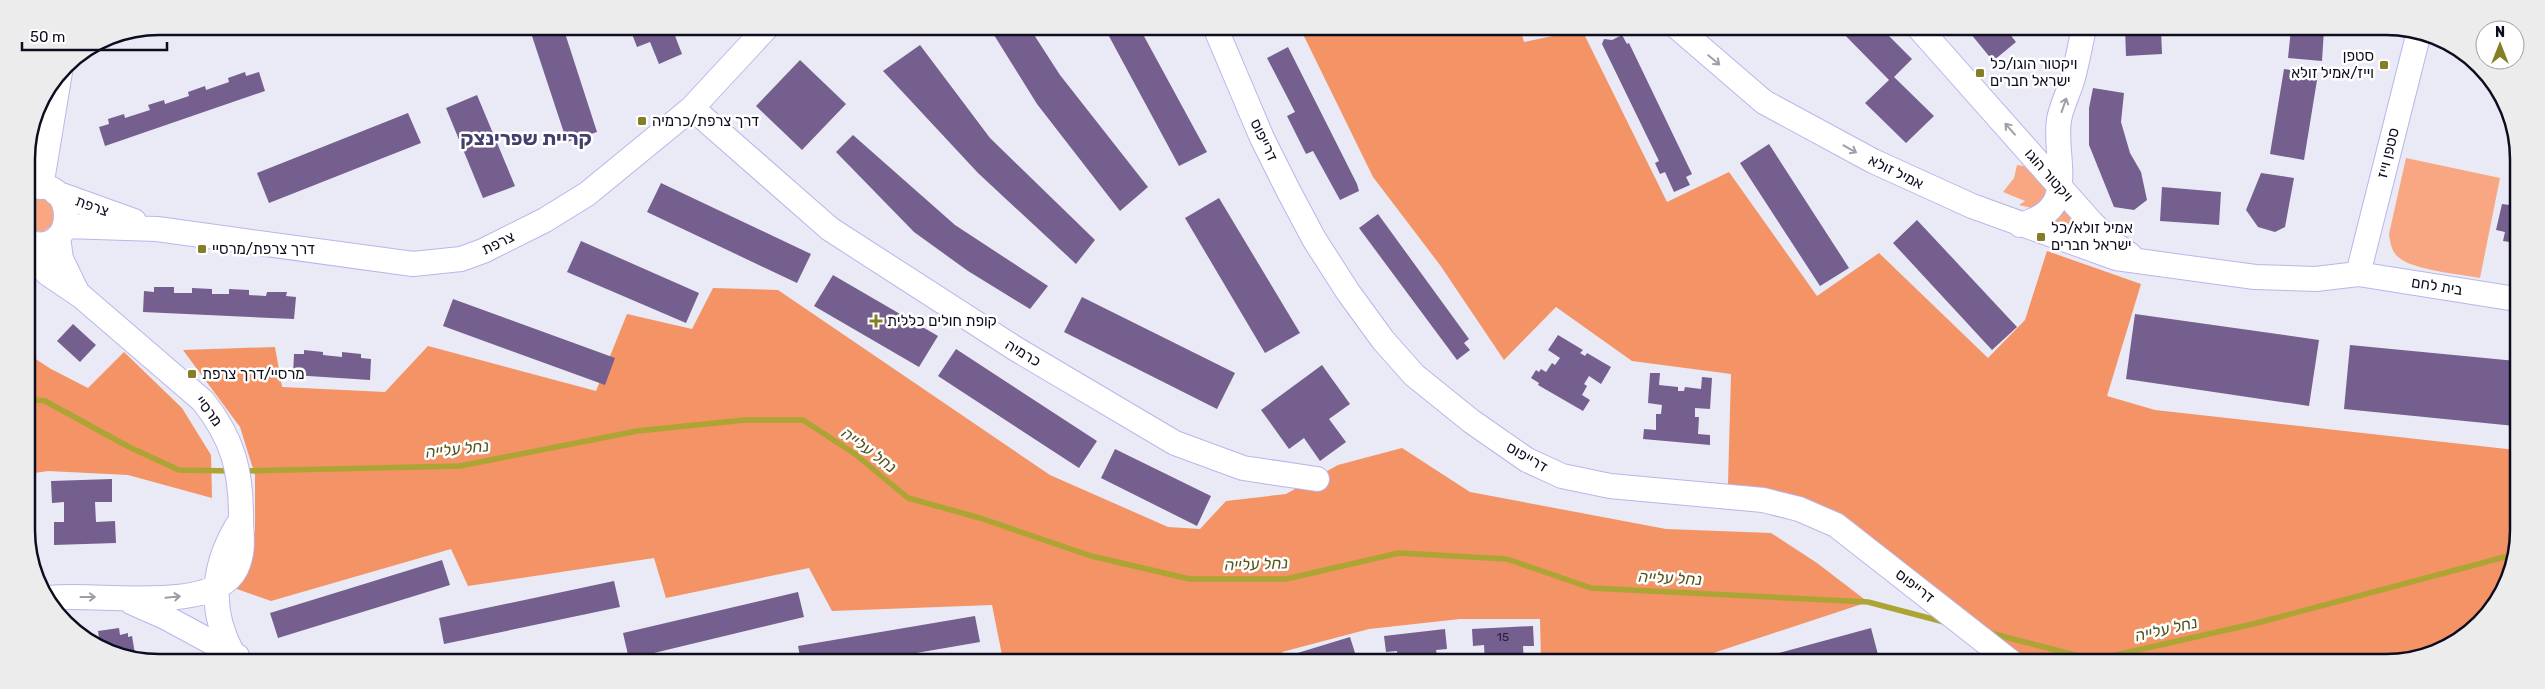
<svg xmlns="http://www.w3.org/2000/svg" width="2545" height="689" font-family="Rubik,'Noto Sans Hebrew',sans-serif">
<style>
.green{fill:#f8a782}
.forest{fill:#f39366}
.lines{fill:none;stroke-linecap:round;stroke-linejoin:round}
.stream{stroke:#aca433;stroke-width:5.5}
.building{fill:#755f8e}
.minor-casing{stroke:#b7b6ed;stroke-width:26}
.minor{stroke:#fff;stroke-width:24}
.oneway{stroke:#9f9ea5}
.poi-dot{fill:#847f26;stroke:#fff;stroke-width:2}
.labels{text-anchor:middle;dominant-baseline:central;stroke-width:5;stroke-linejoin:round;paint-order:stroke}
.number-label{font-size:12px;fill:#28213b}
.poi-label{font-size:15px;fill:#0e0c1f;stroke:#fff;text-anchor:start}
.street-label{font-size:15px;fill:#0e0c1f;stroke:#fff}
.water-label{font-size:16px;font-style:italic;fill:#57541a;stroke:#fff}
.district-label{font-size:20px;font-weight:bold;fill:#423f6d;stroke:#fff}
.rim{fill:none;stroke:#0e0c1f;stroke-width:2.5}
</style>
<rect width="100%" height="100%" fill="#e9eaf5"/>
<!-- green -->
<path class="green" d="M2406,158l94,20 -20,100c-20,-4 -70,-8 -83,-22 -6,-6 -7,-15 -8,-22z
M2017,165l7,1 22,23 1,6 -11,14 -17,-4 6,-4 -22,-9 11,-14z
M34,197l14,3 7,11 -3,15 -10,6 -15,-3v-27z
M2060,200l29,38 -36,-13 -2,-8z"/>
<!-- forest -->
<path class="forest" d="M1300,28h220l4,14 58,-12 85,172 62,-30 88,124 62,-43 109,105 37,-38 22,-69 94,33 -34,112 48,14 361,40v106l-15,41 -28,33 -36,23 -42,9h-371l-170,-139 -49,-23 -77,-16 3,-110 -99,-13 -76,-54 -52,53 -64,-95 -67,-88z
M713,288l65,2 272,185 118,52 32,2 26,-28 60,-7 52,-29 64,-17 68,44 196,37 105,4 46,30 51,39 -182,60h-145l-1,-43h-80l-91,10 -87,23 3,9h-285l3,-1 -11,-55 -160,6 -23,-43 -143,30 -12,-40 -186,28 -17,-37 -180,52 -37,-13 21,-57v-56l-15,-48 -57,-77 92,-3 7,40 103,5 43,-46 168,45 31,-77 65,15z
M124,352l58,56 29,47 1,43 -84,-23 -80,-4 -20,3v-120l23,15 37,19z"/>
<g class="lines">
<!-- stream -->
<path class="stream" d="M28,399l17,2 84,46 50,23 53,1
M244,471l216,-5 177,-35 108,-11h58l52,34 53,44 72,20 111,38 99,23h96l113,-26 108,6 84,29 277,14 76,20
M1990,633l104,27 163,-37 259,-69"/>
</g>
<!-- building -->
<path class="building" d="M529,27h34l34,105 -30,10z
M638,27l34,1 10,26 -23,10 -9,-22 -13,5 -5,-13 8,-3z
M989,27h40l31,48 88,112 -28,24 -83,-107z
M1104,27h35l68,125 -28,14z
M1838,28h43l31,31 -18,18 40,39 -28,27 -41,-40 24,-23z
M1966,28h39l11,14 -23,19z
M2125,29h36l1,25 -36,2z
M2291,29h33l-2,32 -34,-3z
M1622,35l5,9 2,-1 63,131 -6,3 4,8 -16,7 -9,-20 -5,2 -5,-11 4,-2 -57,-117 2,-5 8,1z
M920,45l70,93 105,102 -19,24 -98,-91 -95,-102z
M1288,47l69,137 2,7 -19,9 -27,-49 -7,3 -19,-38 8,-4 -28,-54z
M800,60l46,44 -44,46 -46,-44z
M2284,69l34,5 -14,86 -34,-6z
M245,72l1,4 13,-4 6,19 -160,55 -6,-19 10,-3 -1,-5 16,-5 1,4 25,-8 -2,-5 16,-5 1,4 24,-8 -1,-4 17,-6 1,4 23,-8 -1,-4z
M2093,88l31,5 -3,29 9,31 11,19 6,28 -13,10 -20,-3 -25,-62v-37z
M477,95l38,91 -32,12 -37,-90z
M408,113l13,30 -152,60 -12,-30z
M853,135l102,90 93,61 -18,23 -62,-38 -54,-39 -78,-80z
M1769,144l80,124 -29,18 -80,-123z
M2261,173l33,5 -9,49 -10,5 -17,-5 -12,-17z
M661,183l150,71 -14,29 -150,-71z
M2162,187l59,5 -2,33 -59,-4z
M1219,198l81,135 -35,20 -80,-135z
M2511,198l5,1v44l-13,-2 2,-9 -9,-2 6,-26 8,1z
M1378,214l91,125 -5,4 6,7 -13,10 -98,-132z
M1917,220l100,107 -25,23 -99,-107z
M581,241l118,52 -13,30 -119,-51z
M833,275l105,61 -19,31 -105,-61z
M154,287h20v6h18v-5l20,1v5h17v-5l20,1v5l17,1 1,-4h20l-1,4 10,1 -2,22 -151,-7 1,-21 10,1z
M1082,297l153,76 -18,36 -153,-77z
M453,299l162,59 -10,27 -162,-59z
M2135,314l184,26 -10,66 -183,-27z
M73,324l23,21 -16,17 -23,-21z
M1558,335l25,15 -3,3 5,3 2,-3 24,14 -10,17 -12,-8 -5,8 3,2 -5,9 8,5 -7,11 -45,-26 1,-2 -8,-5 5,-8 3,2 2,-3 5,3 6,-9 3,2 5,-7 -12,-8z
M2350,345l166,16 -1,65 -171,-17z
M956,349l141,92 -18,27 -141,-92z
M304,350l19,2v3l19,2v-5l19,2v4l10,1 -1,21 -77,-5 1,-21h10z
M1322,365l28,39 -21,15 17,23 -26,19 -16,-23 -15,11 -28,-39z
M1650,373h10l-1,12 19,2v4h6l1,-4 16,2 1,-12 10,1 -2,31 -15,-1v9h4l-1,17 12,1v10l-67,-6 1,-10 12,1v-16h5l1,-9 -14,-2z
M1115,449l96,47 -14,30 -96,-48z
M112,479v23h-17l1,20 19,-1 1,22 -62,2v-23h10v-20l-12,1 -1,-22z
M442,560l8,25 -172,53 -8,-25z
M614,581l6,26 -176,37 -5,-26z
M798,592l6,25 -175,42 -6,-26z
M975,616l5,26 -110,19h-69l-3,-15z
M1533,626l1,20h-11l1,16h-39l-1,-17 -11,1 -1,-17z
M119,628l1,7 8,-2v4l4,-1 3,18 -11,1 -31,-16 6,-1 -1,-7z
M1871,628l9,34h-130v-1z
M1445,629l2,20 -11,1 2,11h-40l-1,-10 -11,1 -2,-16z
M1350,637l6,19 -11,3 1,2h-53l-2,-6z"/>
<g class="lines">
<!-- minor casing -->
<g class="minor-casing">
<path id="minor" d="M1215,27l47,111 26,52 26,49 34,53 35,48 31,35 57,46 56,39 35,16 48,10 153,14 36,9 37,16 175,137
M1678,28l86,74 109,59 99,45 144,52 139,19 61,2 42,-5 158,25
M1919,28l172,194 19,19 20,14
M692,108l138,121 186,120 159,94 68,25 74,11
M41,187l19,-115
M27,189c51,-19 53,71 0,53
M56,193l78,28
M2020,225c14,-4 29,-10 36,-25 10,-23 -1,-55 3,-80 2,-13 9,-26 13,-39 5,-17 8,-35 12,-53
M65,226l92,3 256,35 48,-5 22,-8 62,-31 42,-26 105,-86 75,-81
M58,237l3,22 16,33
M27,248l20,25 34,23 122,105c30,38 38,69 38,116 0,19 4,33 -5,52 -23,46 -141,23 -185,29
M2358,274l61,-242
M131,602l34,15 72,39
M233,654c-24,-43 -21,-86 4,-128"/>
</g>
<!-- minor -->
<use href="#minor" class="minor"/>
</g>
<!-- one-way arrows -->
<defs><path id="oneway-shaft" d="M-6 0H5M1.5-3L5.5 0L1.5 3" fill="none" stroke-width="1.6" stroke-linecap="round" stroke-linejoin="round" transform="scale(1.25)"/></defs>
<g class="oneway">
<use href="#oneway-shaft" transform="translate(1714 60) rotate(40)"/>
<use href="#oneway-shaft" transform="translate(2064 105) rotate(-71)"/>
<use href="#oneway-shaft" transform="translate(2010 129) rotate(-131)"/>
<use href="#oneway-shaft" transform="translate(1850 149) rotate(29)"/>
<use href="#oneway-shaft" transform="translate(88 597)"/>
<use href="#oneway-shaft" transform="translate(173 597) rotate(-6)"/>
</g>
<!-- markers -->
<g class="poi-dot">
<rect x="2379" y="60" width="10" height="10" rx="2.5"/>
<rect x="1975" y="68" width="10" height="10" rx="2.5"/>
<rect x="637" y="116" width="10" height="10" rx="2.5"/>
<rect x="2036" y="232" width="10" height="10" rx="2.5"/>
<rect x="197" y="244" width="10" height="10" rx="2.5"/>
<path d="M873.5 313.5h5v5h5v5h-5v5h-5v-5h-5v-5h5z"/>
<rect x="187" y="369" width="10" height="10" rx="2.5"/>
</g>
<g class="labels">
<!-- number labels -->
<g class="number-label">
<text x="1503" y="637">15</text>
</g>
<!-- poi labels -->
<g class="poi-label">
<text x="2374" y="56" text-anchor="end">סטפן<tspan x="2374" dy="17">וייז/אמיל זולא</tspan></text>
<text x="1990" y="64">ויקטור הוגו/כל<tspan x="1990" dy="17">ישראל חברים</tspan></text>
<text x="652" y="121">דרך צרפת/כרמיה</text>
<text x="2051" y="228">אמיל זולא/כל<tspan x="2051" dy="17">ישראל חברים</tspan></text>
<text x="212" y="249">דרך צרפת/מרסיי</text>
<text x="887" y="321">קופת חולים כללית</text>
<text x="202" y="374">מרסיי/דרך צרפת</text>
</g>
<!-- street labels -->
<g class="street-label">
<text transform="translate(1264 140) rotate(65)">דרייפוס</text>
<text transform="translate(2388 153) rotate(-76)">סטפן וייז</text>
<text transform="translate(1896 172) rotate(26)">אמיל זולא</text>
<text transform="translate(2049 175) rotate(49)">ויקטור הוגו</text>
<text transform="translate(92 206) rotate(20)">צרפת</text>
<text transform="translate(498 243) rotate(-26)">צרפת</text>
<text transform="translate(2437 286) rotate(9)">בית לחם</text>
<text transform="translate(1023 353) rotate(31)">כרמיה</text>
<text transform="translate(209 411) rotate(53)">מרסיי</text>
<text transform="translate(1527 457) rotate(30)">דרייפוס</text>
<text transform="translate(1915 586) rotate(38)">דרייפוס</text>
</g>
<!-- water labels -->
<g class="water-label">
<text transform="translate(457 449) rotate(-6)">נחל עלייה</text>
<text transform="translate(869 450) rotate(37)">נחל עלייה</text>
<text transform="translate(1256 564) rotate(-2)">נחל עלייה</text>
<text transform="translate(1670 578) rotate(3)">נחל עלייה</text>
<text transform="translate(2166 629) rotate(-13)">נחל עלייה</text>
</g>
<!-- district labels -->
<g class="district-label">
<text x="526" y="138">קריית שפרינצק</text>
</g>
</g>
<!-- crop -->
<path d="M0 0H2545V689H0ZM159 35H2386A124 124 0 0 1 2510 159V530A124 124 0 0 1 2386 654H159A124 124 0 0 1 35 530V159A124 124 0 0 1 159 35Z" fill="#ececed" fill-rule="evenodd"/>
<path class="rim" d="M159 35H2386A124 124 0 0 1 2510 159V530A124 124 0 0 1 2386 654H159A124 124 0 0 1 35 530V159A124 124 0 0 1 159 35Z"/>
<!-- north arrow -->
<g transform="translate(2500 45)"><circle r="24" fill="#ffffff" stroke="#9f9ea5"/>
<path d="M0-4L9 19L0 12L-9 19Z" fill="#847f26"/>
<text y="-8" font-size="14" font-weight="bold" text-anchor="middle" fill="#0e0c1f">N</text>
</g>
<!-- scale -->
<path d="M22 42v8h145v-8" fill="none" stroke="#0e0c1f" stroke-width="2.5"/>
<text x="30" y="42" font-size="15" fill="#0e0c1f" stroke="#ffffff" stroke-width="4" paint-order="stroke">50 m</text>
</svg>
